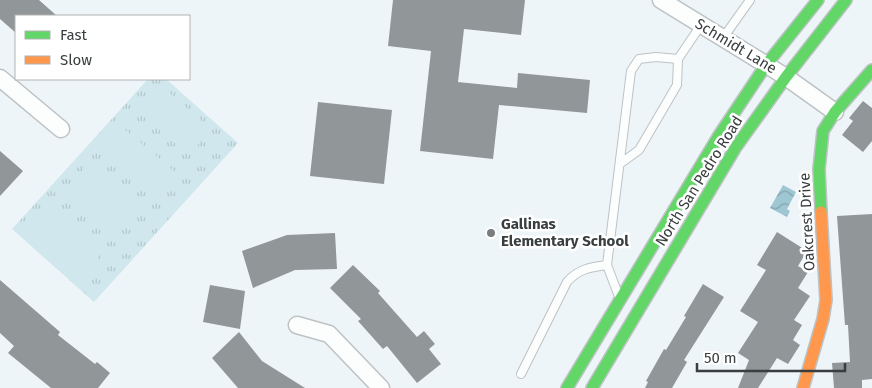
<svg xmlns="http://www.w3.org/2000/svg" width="872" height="388" font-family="'Fira Sans',sans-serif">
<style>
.grass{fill:url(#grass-tufts)}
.garden{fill:#d0e7ee}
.water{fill:url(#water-waves)}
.building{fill:#919698}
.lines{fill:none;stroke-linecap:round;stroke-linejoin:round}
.lane-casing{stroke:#bdc2c4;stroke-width:10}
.street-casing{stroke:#bdc2c4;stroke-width:19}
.fast-casing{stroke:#bdc2c4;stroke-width:14}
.slow-casing{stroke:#bdc2c4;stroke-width:14}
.lane{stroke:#fcfefe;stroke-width:8}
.street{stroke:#fcfefe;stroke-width:16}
.fast{stroke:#63d668;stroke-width:11}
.slow{stroke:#ff974d;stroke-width:11}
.poi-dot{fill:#787e80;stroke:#fff;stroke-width:2}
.labels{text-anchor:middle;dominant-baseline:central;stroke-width:5;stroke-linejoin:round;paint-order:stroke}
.street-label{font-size:15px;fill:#393e3f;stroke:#fff}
.poi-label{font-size:15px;font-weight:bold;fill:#393e3f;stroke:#fff;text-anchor:start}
</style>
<defs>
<pattern id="grass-tufts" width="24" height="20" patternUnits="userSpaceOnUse" patternTransform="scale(1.25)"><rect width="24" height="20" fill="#d0e7ee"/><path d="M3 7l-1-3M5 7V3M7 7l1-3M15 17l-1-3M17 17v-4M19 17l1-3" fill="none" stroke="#b3c7cd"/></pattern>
<pattern id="water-waves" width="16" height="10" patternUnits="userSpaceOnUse" patternTransform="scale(1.25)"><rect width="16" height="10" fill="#9fc7d3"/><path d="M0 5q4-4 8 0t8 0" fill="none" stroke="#83a3ad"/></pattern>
</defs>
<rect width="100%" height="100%" fill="#eef5f8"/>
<!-- grass -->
<path class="grass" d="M148,79h18l72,64 -144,159 -82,-73z"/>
<!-- garden -->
<path class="garden" d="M159,84l52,45 -22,26 -53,-45z
M121,126l53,45 -22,26 -53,-45z
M86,166l53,45 -23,26 -52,-45z
M50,207l53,45 -23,26 -52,-45z"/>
<!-- water -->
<path class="water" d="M783,185l13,7 -9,17 3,2 -3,6 -17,-9z"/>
<!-- building -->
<path class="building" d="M0,0h39l18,16h-41v17l-16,-14z
M393,0h132l-4,35 -57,-6 -6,53 59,6 1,-15 72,7 -3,33 -88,-8 -6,54 -73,-8 11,-100 -43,-5z
M863,101l9,7v33l-9,11 -21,-17 11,-14 -4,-3z
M318,102l74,8 -8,74 -74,-8z
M0,151l23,20 -23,25z
M872,214v165l-10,1v8h-28l-2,-25 18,-1 -2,-37h-3l-8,-109z
M777,232l30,19 -9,15 10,6 -10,16 12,8 -16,24 8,5 -9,15 7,5 -12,19 -11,-6 -19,30h-20l11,-28 -11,-7 20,-31 -18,-11 26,-41 -9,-5z
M335,233l2,36 -42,1 -42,18 -11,-37 45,-16z
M353,265l27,26 -2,2 39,44 7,-6 11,13 -6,5 12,15 -24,19 -30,-37 -4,3 -25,-28 3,-2 -31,-31z
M0,280l60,52 -2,3 37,29 2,-2 13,11 -12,15h-47l-43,-35 6,-7 -14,-13z
M703,284l21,13 -40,63 3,2 -15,26h-27l3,-6 -2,-1 18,-32 2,1 20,-33 -2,-1z
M210,285l35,6 -5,38 -37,-7z
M239,332l23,29 43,27h-67l-26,-30z"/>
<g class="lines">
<!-- lane casing -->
<g class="lane-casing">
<path id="lane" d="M723,38l27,-38
M621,163l18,-13 38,-65 1,-26
M618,294l-11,-29 24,-194 8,-12 17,-2 22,2 23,-34
M521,374l46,-92c11,-13 24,-15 40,-17"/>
</g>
<!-- street casing -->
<g class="street-casing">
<path id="street" d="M661,0l125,77 49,35
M0,78l61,51
M297,325l32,9 52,54"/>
</g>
<!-- fast casing -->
<g class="fast-casing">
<path id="fast" d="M821,212l-2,-43 4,-38 12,-19 37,-42
M567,388l151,-251 48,-72 52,-65
M592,388l144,-241 50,-70 60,-77"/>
</g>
<!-- slow casing -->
<g class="slow-casing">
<path id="slow" d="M803,388l20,-69 3,-19 -5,-88"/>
</g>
<!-- lane -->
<use href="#lane" class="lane"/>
<!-- street -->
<use href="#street" class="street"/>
<!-- fast -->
<use href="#fast" class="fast"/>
<!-- slow -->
<use href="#slow" class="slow"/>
</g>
<!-- markers -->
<circle class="poi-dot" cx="491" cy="233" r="5"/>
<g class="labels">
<!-- street labels -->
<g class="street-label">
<text transform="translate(736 46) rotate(31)">Schmidt Lane</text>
<text transform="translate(699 181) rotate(-58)">North San Pedro Road</text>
<text transform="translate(807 222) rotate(-93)">Oakcrest Drive</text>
</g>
<!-- poi labels -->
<g class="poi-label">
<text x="501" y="224">Gallinas<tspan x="501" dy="17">Elementary School</tspan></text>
</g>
</g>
<!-- legend -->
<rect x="15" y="15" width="175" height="65" fill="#ffffff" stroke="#b0b2b2"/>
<rect x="25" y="31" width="25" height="8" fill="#63d668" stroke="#b0b2b2"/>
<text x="60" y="40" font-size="15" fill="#393e3f">Fast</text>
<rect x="25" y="56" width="25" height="8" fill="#ff974d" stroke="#b0b2b2"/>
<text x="60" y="65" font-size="15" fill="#393e3f">Slow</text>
<!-- scale -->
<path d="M697 363v8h148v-8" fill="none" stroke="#393e3f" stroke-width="2.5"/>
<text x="704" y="363" font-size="15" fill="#393e3f" stroke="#ffffff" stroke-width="4" paint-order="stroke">50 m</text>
</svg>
